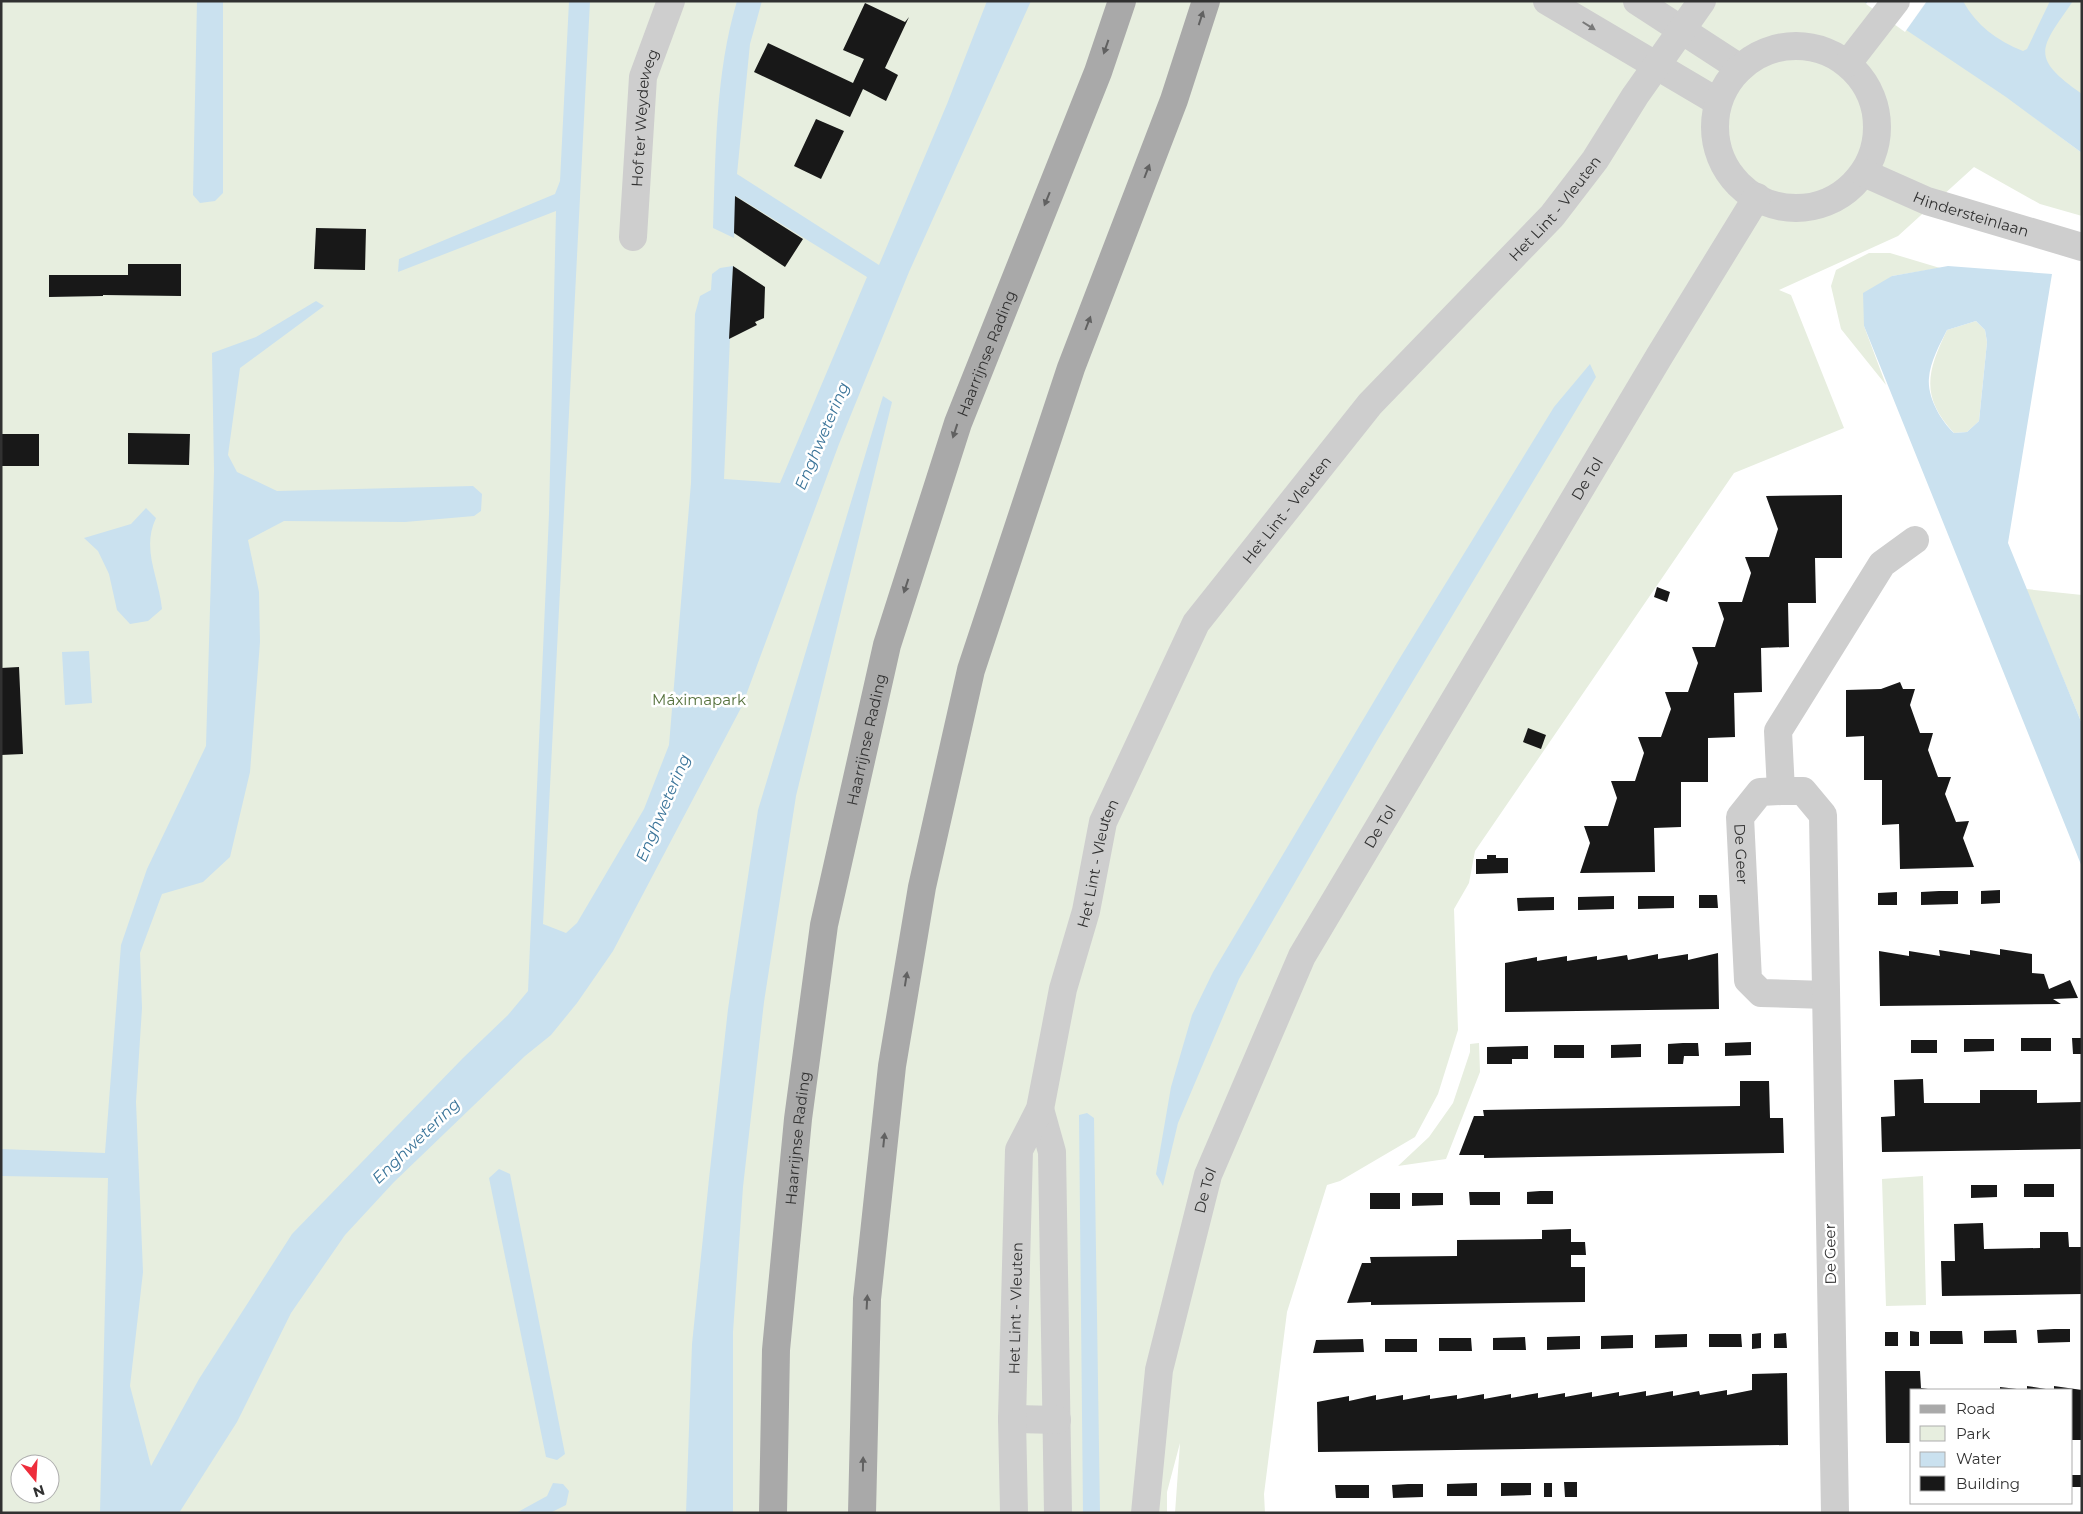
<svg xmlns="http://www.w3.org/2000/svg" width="2083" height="1514" font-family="Montserrat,sans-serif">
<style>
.green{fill:#e7eedf;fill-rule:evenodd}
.water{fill:#cae1ef;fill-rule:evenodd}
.pier{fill:#fff}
.building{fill:#181818}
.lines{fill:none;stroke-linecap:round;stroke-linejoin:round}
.minor{stroke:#cecece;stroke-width:28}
.major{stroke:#a9a9a9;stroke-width:28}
.oneway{fill:#616161}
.oneway2{fill:#787878}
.labels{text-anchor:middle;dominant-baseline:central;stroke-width:5;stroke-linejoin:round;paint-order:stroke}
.street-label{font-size:15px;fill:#313131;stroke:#fff}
.park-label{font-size:15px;fill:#54703b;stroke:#fff}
.water-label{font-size:16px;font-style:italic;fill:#3a7499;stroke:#fff}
</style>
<rect width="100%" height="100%" fill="#fff"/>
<!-- green -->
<path class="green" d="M1,1h2081v108l-51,6 51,38v63l-42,-12 -66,-37 -76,69 -119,54 12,5 53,133 -110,45 -259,378 -6,32 -15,26 4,121 -20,64 -23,43 -75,44 -13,4 -40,127 -23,182 1,19h-90l5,-70 -13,49v21h-1166zM20,1464h30v30h-30z
M1869,253h21l50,15 -48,8 -28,50 22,59 -45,-56 -10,-43 5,-16z
M1976,321l9,9 2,12 -8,79 -12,11 -13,1c-34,-37 -27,-61 -7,-103z
M2026,589l56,6v129z
M1479,1043l1,29 -34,87 -48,7 31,-29 24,-34 17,-51v-8z
M1923,1176l3,129 -40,1 -4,-127z"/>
<!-- water -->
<path class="water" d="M197,1h26v192l-8,8 -15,2 -7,-8z
M569,1h21l-47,923 23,9 11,-10 67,-114 25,-64 22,-262 4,-169 5,-18 11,-6 1,-16 8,-6 13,-2 -9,213 56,4 87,-206 -131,-81 -2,42 -21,-10c3,-77 2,-153 24,-227h25l-12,43 -13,130 142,91 68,-161 40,-103h44l-122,271 -70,172 -97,262 -129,245 -36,52 -26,32 -26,21 -131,126 -49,53 -54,78 -54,109 -58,91h-79l8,-335 -107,-2v-27l104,4 16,-208 26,-76 59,-123 8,-275 -2,-118 44,-16 60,-36 8,5 -84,62 -12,87 9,17 40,19 196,-5 9,8 -1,17 -7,5 -69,6 -121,-1 -36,19 11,52 1,50 -10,130 -20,85 -27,25 -41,12 -22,59 2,55 -6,94 7,170 -13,114 21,80 48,-87 93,-145 171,-176 45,-43 20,-24 21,-477 7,-303 -158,61 1,-13 156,-65 5,-13z
M1863,1h100c13,24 34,40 60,50l4,-2 23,-48h23c-33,48 -44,56 9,93v59l-76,-56z
M1948,266l104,8 -44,269 74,181v143l-218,-541 -1,-33 29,-17zM1976,321l9,9 2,12 -8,79 -12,11 -13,1c-13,-12 -27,-36 -25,-55 1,-16 11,-34 18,-48z
M1590,364l6,13 -218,362 -139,240 -61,144 -15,63 -7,-12 15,-87 21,-72 21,-43 182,-306 159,-259z
M883,396l9,6 -96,394 -32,206 -21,185 -10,145v181h-47l6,-169 17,-165 19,-170 30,-199z
M146,508l10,10c-15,31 3,59 6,91l-14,12 -18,3 -13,-14 -8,-36 -11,-23 -14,-13 47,-14z
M89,651l3,52 -27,2 -3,-53z
M1087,1113l7,5 6,395h-17l-4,-398z
M499,1169l11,5 55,280 -8,6 -11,-3 -57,-279z
M553,1483l10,1 6,7 -3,14 -16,8h-34l31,-17z"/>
<!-- pier -->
<path class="pier" d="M1868,1h59l-22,31 -39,-28z"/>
<!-- building -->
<path class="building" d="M865,3l40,19 4,-5 -24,51 13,7 -12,26 -23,-12 -13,28 -96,-45 14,-29 85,40 11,-24 -21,-9z
M816,119l28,12 -23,48 -27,-13z
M735,196l68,43 -18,28 -51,-34z
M316,228l50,1 -1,41 -51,-1z
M128,264h53v32l-78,-1v1l-54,1v-22h79z
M733,266l32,21 -1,31 -9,4 2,3 -28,14z
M128,433l62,1 -1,31 -61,-1z
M1,434h38v32h-38z
M1842,495v63h-27l1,45h-28l1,44 -28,1 1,44 -28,1 1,44 -27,1v44h-27v45l-27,1 1,44 -75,1 10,-30 -6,-17h24l9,-28 -6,-17h24l9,-28 -6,-16h23l10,-28 -6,-17h23l10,-29 -6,-16h23l9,-28 -6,-17h24l9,-29 -6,-16h24l9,-28 -12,-33z
M1657,587l13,5 -3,10 -13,-5z
M19,667l4,87 -22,1v-87z
M1900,682l3,7h12l-5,16 10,28h13l-5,17 10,27h13l-6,17 11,28 13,-1 -6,17 11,29 -74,2 -1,-45 -17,1v-45h-18v-44l-18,1v-47l35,-1z
M1528,728l18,7 -5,14 -18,-7z
M1487,855h9v3h12v15l-32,1v-15h11z
M2000,890v13l-19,1v-13z
M1939,891h19v13l-37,1v-13z
M1897,892v13h-19v-12z
M1699,895h18l1,13h-19z
M1614,896v13l-36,1v-13z
M1638,896h36v12l-36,1z
M1554,897v13l-36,1 -1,-13z
M2000,949l32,5v19l12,1 5,15 21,-9 8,18 -25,1 8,5 -181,2 -1,-55 30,5v-5l31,5 -1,-6 31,5v-5l30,5z
M1718,953l1,56 -214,3v-49l32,-6v4l30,-5v5l30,-5v4l30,-5 1,5 30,-6v5l30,-5v6z
M2021,1038h30v13h-30z
M2072,1038h10v16h-9z
M1964,1039h30v12l-30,1z
M1911,1040h26v13h-26z
M1751,1042v13l-26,1v-13z
M1683,1043h15l1,13h-15l-1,8h-15v-20z
M1641,1044v13l-30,1v-13z
M1554,1045h30v13h-30z
M1528,1046v13h-16v5h-25v-17z
M1923,1079l1,24h56v-13h57v13l45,-1v47l-200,3 -1,-35 14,-1 -1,-36z
M1740,1081h29l1,37h13l1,35 -300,5v-3h-25l15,-39h10l-1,-6 257,-4z
M2024,1184h30v13h-30z
M1971,1185h26v12l-26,1z
M1540,1191h13v13h-26v-12z
M1469,1192h31v13h-30z
M1370,1193h30v16h-30z
M1412,1193h31v12l-31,1z
M1983,1223l1,26 56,-1v-16h28l1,15h13v47l-140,2 -1,-35h14l-1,-37z
M1571,1229v13h14l1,13h-15v12h14v35l-214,3v-3l-24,1 15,-40h9l-1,-6 87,-1v-16l85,-1v-9z
M2054,1329h16v13l-32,1 -1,-13z
M2016,1330l1,13h-33v-12z
M1910,1331l9,1v14h-9z
M1930,1331h32l1,13h-33z
M1885,1332h13v14h-13z
M1761,1333v15l-9,1v-15z
M1786,1333l1,15h-13v-14z
M1687,1334v13l-32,1v-13z
M1709,1334h32l1,13h-33z
M1633,1335v13l-32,1v-13z
M1580,1336v13l-33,1v-13z
M1525,1337l1,13h-33v-12z
M1439,1338h32l1,13h-33z
M1363,1339l1,13 -51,1 3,-13z
M1385,1339h32v13h-32z
M1885,1371h35l1,17 7,1 -16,1v53h-26z
M1787,1373l1,72 -470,7 -1,-50 32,-6v5l27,-6v5l27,-5v5l27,-5v4l27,-4v4l27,-5v5l27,-5v4l27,-5v5l27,-5v4l27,-5v5l27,-5v4l27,-5v5l27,-5v5l26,-5 1,4 27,-5v5l25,-5v-16z
M2027,1386l19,3v1h-19z
M2054,1386l28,4v50h-10v-50h-18z
M2000,1387l17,2v1h-17z
M2072,1475h10v12h-10z
M1564,1482h13v15h-12z
M1477,1483v13h-30v-12z
M1501,1483h30v12l-30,1z
M1544,1483h8v14h-8z
M1408,1484h15v13l-30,1 -1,-13z
M1335,1485h34v13h-33z"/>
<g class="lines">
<!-- minor -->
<g class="minor">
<path d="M1547,1l171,101"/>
<path d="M1637,1l103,67"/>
<circle cx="1796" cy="127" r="81"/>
<path d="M1848,63l48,-62"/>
<path id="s1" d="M1864,173l63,28 155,46"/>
<path id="s2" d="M633,237l10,-160 28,-76"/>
<path id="s3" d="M1781,791l-21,1 -20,25 8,163 13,13 65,2"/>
<path d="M1040,1109l12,43 6,361"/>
<path d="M1012,1419l45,1"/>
<path id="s4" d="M1014,1513l-2,-94 7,-269 21,-41 23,-120 23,-78 17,-89 93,-199 174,-219 182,-188 43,-56 40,-64 67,-95"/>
<path id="s5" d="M1145,1513l14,-143 49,-195 94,-219 358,-601 97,-158"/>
<path d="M1835,1513l-12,-698 -20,-24h-22l-3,-60 104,-167 33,-24"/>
</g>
<!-- major -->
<g class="major">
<path id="s6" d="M773,1513l3,-163 22,-231 26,-194 63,-280 71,-222 140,-351 24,-71"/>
<path d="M862,1513l5,-214 25,-233 30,-179 49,-217 100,-302 103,-268 32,-99"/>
</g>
</g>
<!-- one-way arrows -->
<defs><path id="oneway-solid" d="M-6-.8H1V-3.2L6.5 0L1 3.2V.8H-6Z" transform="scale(1.25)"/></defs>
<g class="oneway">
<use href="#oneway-solid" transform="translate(1201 18) rotate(-72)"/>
<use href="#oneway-solid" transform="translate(1106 47) rotate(109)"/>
<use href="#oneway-solid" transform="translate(1147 171) rotate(-69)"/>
<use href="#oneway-solid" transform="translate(1047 199) rotate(112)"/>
<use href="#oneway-solid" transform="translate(1088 323) rotate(-69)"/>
<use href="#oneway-solid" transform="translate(955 431) rotate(108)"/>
<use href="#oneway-solid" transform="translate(906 586) rotate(108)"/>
<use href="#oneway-solid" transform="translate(906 979) rotate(-81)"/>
<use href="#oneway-solid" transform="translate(884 1140) rotate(-84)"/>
<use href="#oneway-solid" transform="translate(867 1302) rotate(-87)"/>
<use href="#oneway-solid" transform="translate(863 1464) rotate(-89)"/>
</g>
<use class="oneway2" href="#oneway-solid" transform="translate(1589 26) rotate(32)"/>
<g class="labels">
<!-- street labels -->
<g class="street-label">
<text stroke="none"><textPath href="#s2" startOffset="120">Hof ter Weydeweg</textPath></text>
<text stroke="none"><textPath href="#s4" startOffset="1472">Het Lint - Vleuten</textPath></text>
<text stroke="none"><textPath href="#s1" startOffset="115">Hindersteinlaan</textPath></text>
<text stroke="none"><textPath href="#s6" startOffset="1186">Haarrijnse Rading</textPath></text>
<text stroke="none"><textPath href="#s5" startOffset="1139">De Tol</textPath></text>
<text stroke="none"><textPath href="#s4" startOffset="1068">Het Lint - Vleuten</textPath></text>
<text stroke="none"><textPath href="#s6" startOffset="781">Haarrijnse Rading</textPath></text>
<text stroke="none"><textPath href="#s5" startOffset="734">De Tol</textPath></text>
<text stroke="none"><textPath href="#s3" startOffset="90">De Geer</textPath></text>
<text stroke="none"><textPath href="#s4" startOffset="662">Het Lint - Vleuten</textPath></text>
<text stroke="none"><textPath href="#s6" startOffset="376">Haarrijnse Rading</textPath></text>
<text stroke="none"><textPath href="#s5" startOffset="329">De Tol</textPath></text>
<text transform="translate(1830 1254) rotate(-91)">De Geer</text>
<text stroke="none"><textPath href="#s4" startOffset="205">Het Lint - Vleuten</textPath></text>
</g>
<!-- park labels -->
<g class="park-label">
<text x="699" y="699">Máximapark</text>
</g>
<!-- water labels -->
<g class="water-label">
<text transform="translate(822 436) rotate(-67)">Enghwetering</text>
<text transform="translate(663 808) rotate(-67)">Enghwetering</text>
<text transform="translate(416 1141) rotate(-44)">Enghwetering</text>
</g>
</g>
<!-- border -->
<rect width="2083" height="1514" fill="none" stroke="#313131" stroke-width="5"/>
<!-- legend -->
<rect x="1910" y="1389" width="162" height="115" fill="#ffffff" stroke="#adadad"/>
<rect x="1920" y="1405" width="25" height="8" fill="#a9a9a9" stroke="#adadad"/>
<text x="1956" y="1414" font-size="15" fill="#313131">Road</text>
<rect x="1920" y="1426" width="25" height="15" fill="#e7eedf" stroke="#adadad"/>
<text x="1956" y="1439" font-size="15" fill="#313131">Park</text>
<rect x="1920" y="1452" width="25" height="15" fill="#cae1ef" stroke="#adadad"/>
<text x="1956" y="1464" font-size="15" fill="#313131">Water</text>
<rect x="1920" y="1476" width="25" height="15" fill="#181818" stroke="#adadad"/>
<text x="1956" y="1489" font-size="15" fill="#313131">Building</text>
<!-- north arrow -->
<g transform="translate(35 1479) rotate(162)"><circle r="24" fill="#ffffff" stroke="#adadad"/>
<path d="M0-4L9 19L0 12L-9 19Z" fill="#ee2d3b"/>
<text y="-8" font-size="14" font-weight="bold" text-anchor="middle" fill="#313131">N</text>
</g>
</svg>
